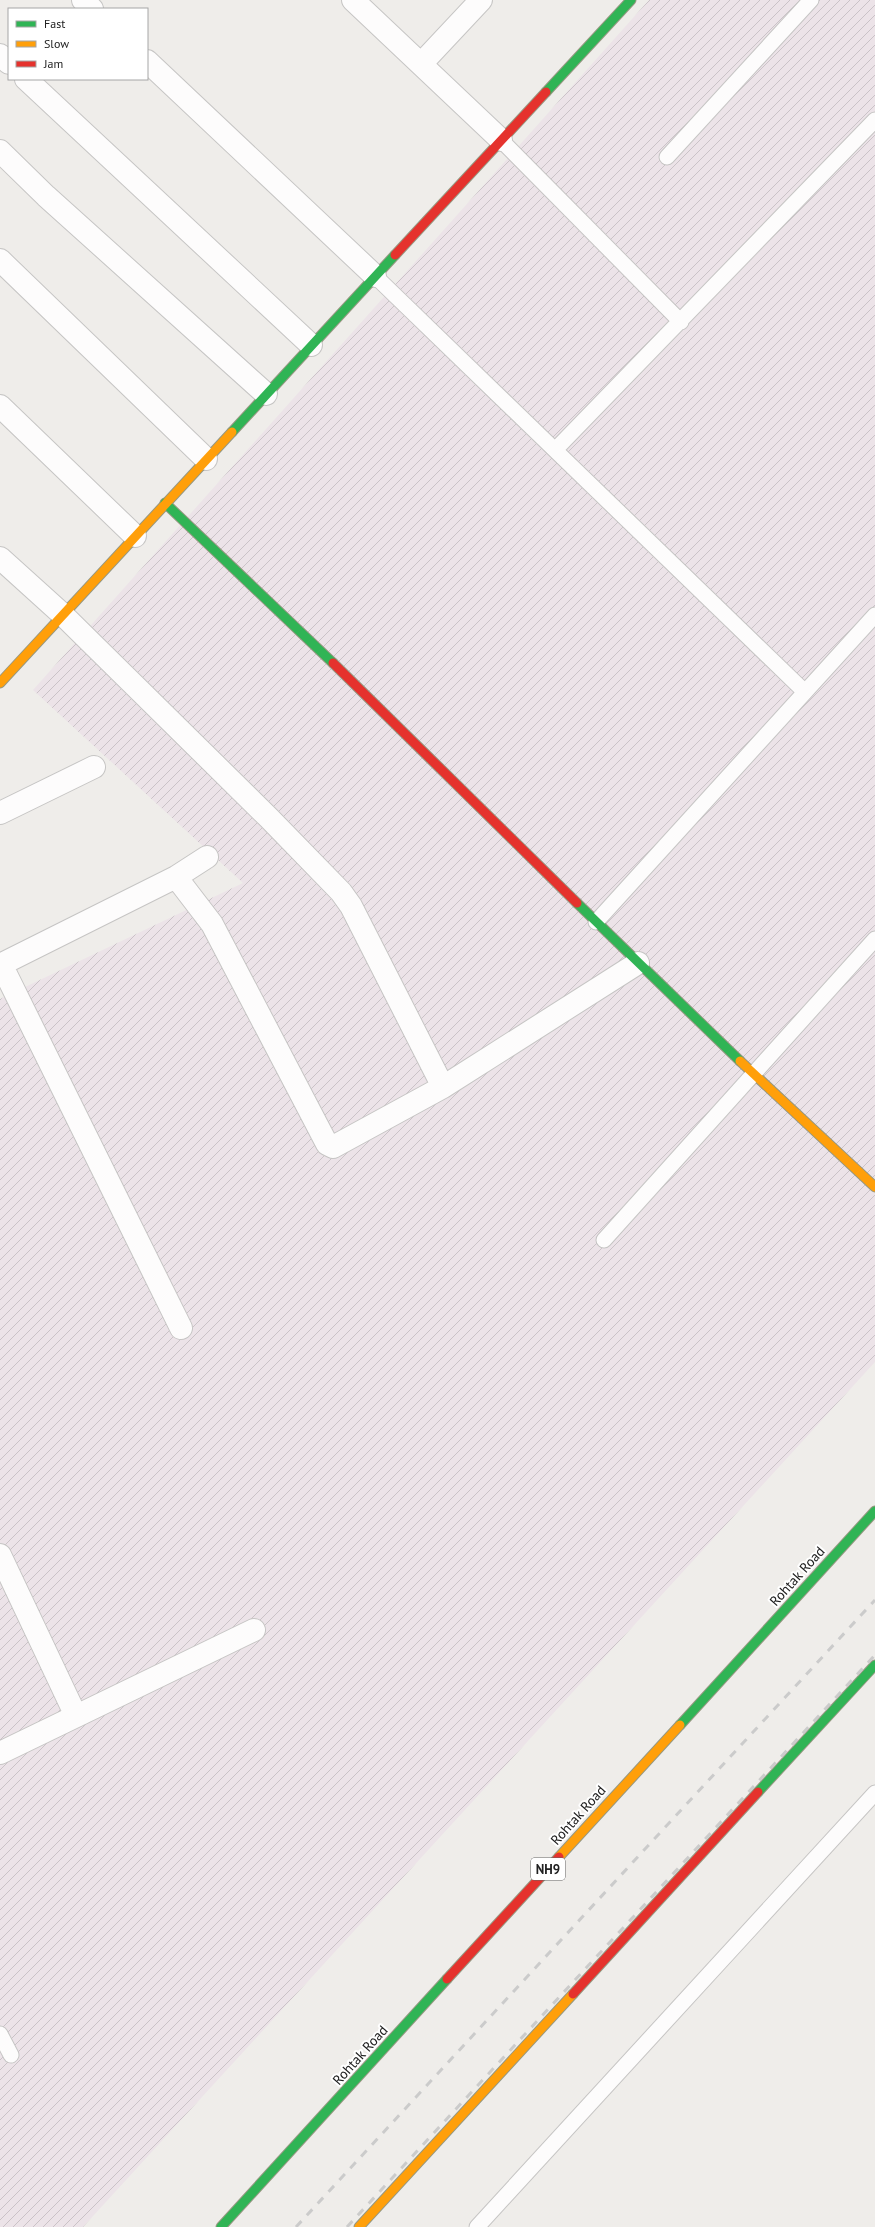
<svg xmlns="http://www.w3.org/2000/svg" width="875" height="2227" font-family="'PT Sans',sans-serif">
<style>
.industrial{fill:url(#industrial-furrows)}
.lines{fill:none;stroke-linecap:round;stroke-linejoin:round}
.lane-casing{stroke:#c6c5c4;stroke-width:17}
.street-casing{stroke:#c6c5c4;stroke-width:24}
.fast-casing{stroke:#969882;stroke-width:11}
.slow-casing{stroke:#969882;stroke-width:11}
.jam-casing{stroke:#969882;stroke-width:11}
.lane{stroke:#fdfcfc;stroke-width:15}
.street{stroke:#fdfcfc;stroke-width:22}
.fast{stroke:#30b455;stroke-width:9}
.slow{stroke:#ff9f0a;stroke-width:9}
.jam{stroke:#e5322d;stroke-width:9}
.rail{stroke:#cbcbcb;stroke-width:3;stroke-dasharray:8 8;stroke-linecap:butt}
.labels{text-anchor:middle;dominant-baseline:central;stroke-width:4;stroke-linejoin:round;paint-order:stroke}
.shield{fill:#fff;stroke:#646464;stroke-width:1}
.shield-label{font-size:13px;font-weight:bold;fill:#212121}
.street-label{font-size:14px;fill:#212121;stroke:#fff}
</style>
<defs>
<pattern id="industrial-furrows" width="10" height="10" patternUnits="userSpaceOnUse"><rect width="10" height="10" fill="#ece3e8"/><path d="M-1 1l2-2M0 10L10 0M9 11l2-2" fill="none" stroke="#cac2c7"/></pattern>
</defs>
<rect width="100%" height="100%" fill="#efedea"/>
<!-- industrial -->
<path class="industrial" d="M649,0h226v1362l-792,865h-83v-1228l243,-116 -210,-193z"/>
<g class="lines">
<!-- lane casing -->
<g class="lane-casing">
<path id="lane" d="M501,140l180,182
M667,157l144,-157
M375,276l430,416
M555,450l320,-330
M596,922l279,-307
M604,1240l271,-301
M0,2034l11,21
M477,2227l398,-434"/>
</g>
<!-- street casing -->
<g class="street-casing">
<path id="street" d="M83,0l9,9
M353,0l148,140
M0,55l9,8
M147,61l228,215
M421,64l60,-64
M26,79l285,266
M0,151l46,45 220,198
M0,260l206,199
M0,406l135,130
M0,558l62,56 207,204 72,74 10,14 92,181
M0,813l94,-46
M176,877l36,47 115,220 6,3 110,-60 195,-124
M1,964l180,364
M0,965l176,-88 31,-20
M0,1555l76,161
M0,1753l254,-123"/>
</g>
<!-- fast casing -->
<g class="fast-casing">
<path id="fast" d="M546,92l85,-92
M232,432l163,-177
M165,503l168,160
M577,903l163,158
M680,1725l195,-214
M758,1792l117,-127
M221,2227l226,-248"/>
</g>
<!-- slow casing -->
<g class="slow-casing">
<path id="slow" d="M0,683l232,-251
M740,1061l135,126
M559,1857l121,-132
M359,2227l214,-233"/>
</g>
<!-- jam casing -->
<g class="jam-casing">
<path id="jam" d="M395,255l151,-163
M333,663l244,240
M447,1979l112,-122
M573,1994l185,-202"/>
</g>
<!-- lane -->
<use href="#lane" class="lane"/>
<!-- street -->
<use href="#street" class="street"/>
<!-- fast -->
<use href="#fast" class="fast"/>
<!-- slow -->
<use href="#slow" class="slow"/>
<!-- jam -->
<use href="#jam" class="jam"/>
<!-- rail -->
<path class="rail" d="M296,2227l579,-627
M347,2227l528,-572"/>
</g>
<g class="labels">
<!-- shield labels -->
<rect class="shield" x="531" y="1858" width="34" height="22" rx="3"/>
<g class="shield-label">
<text x="548" y="1869">NH9</text>
</g>
<!-- street labels -->
<g class="street-label">
<text transform="translate(797 1576) rotate(-48)">Rohtak Road</text>
<text transform="translate(578 1815) rotate(-48)">Rohtak Road</text>
<text transform="translate(360 2055) rotate(-48)">Rohtak Road</text>
</g>
</g>
<!-- legend -->
<rect x="8" y="8" width="140" height="72" fill="#ffffff" stroke="#a6a6a6"/>
<rect x="16" y="21" width="20" height="6" fill="#30b455" stroke="#a6a6a6"/>
<text x="44" y="28" font-size="12" fill="#212121">Fast</text>
<rect x="16" y="41" width="20" height="6" fill="#ff9f0a" stroke="#a6a6a6"/>
<text x="44" y="48" font-size="12" fill="#212121">Slow</text>
<rect x="16" y="61" width="20" height="6" fill="#e5322d" stroke="#a6a6a6"/>
<text x="44" y="68" font-size="12" fill="#212121">Jam</text>
</svg>
